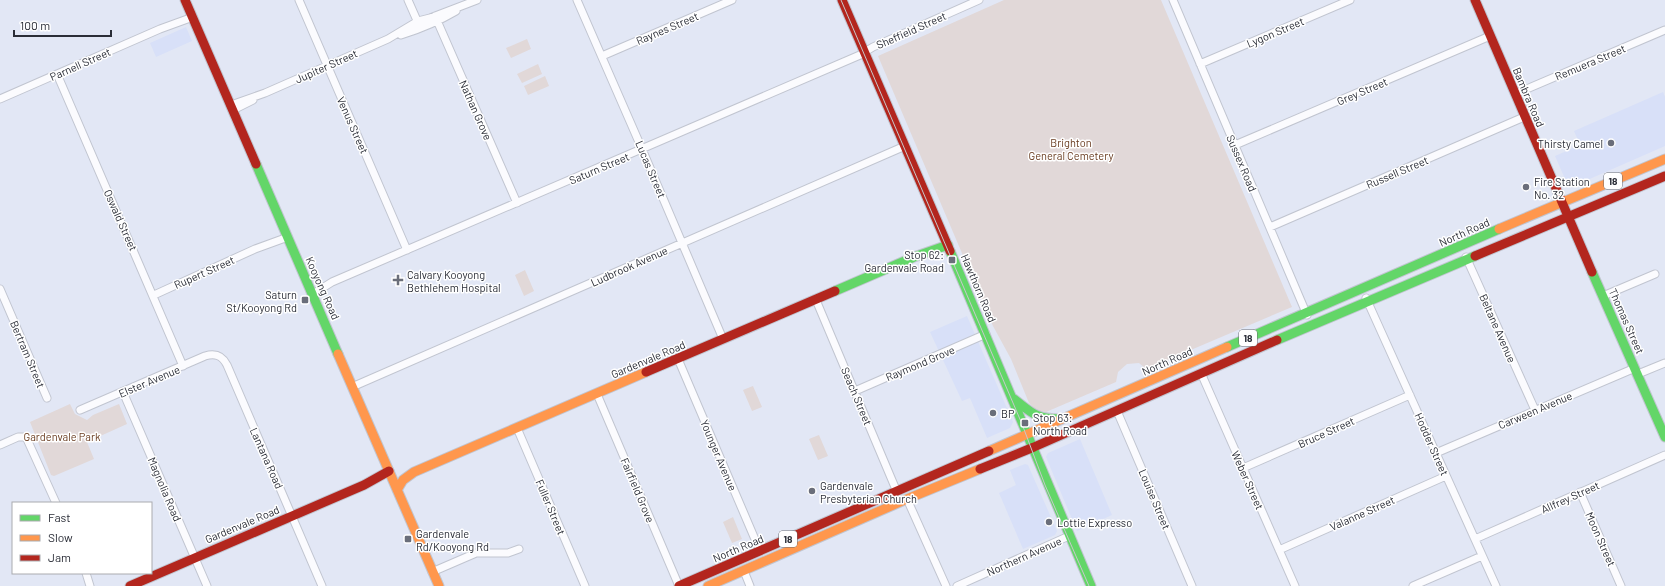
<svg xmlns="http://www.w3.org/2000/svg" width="1665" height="586" font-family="Barlow,sans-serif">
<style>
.built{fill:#d8e0f8}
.green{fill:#e1d8d8}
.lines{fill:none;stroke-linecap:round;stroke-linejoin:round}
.street-casing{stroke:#c1c5d0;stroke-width:9}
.fast-casing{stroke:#c1c5d0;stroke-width:11}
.slow-casing{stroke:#c1c5d0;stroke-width:11}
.jam-casing{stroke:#c1c5d0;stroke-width:11}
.street{stroke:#fbfbfe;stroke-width:7}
.fast{stroke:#63d668;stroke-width:9}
.slow{stroke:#ff974d;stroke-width:9}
.jam{stroke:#b3261e;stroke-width:9}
.tram{stroke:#c7c8cb;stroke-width:1}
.poi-dot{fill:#6a6e7a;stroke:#fff;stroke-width:1.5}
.labels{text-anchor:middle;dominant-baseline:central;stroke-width:3;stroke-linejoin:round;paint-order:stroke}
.shield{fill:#fff;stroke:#6a6c73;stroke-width:1}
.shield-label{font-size:10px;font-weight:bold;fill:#2a2d37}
.street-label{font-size:11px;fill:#2a2d37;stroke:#fff}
.park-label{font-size:11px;fill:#683b1f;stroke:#fff}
.poi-label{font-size:11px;fill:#2a2d37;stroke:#fff;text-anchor:start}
</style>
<rect width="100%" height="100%" fill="#e2e7f5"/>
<!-- built -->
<path class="built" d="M186,27l6,14 -36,16 -6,-14z
M1663,92l2,5v49l-96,42 -14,-32 25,-11 -6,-14z
M967,316l46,106 -3,6 -23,10 -17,-40 -8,3 -32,-69z
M1080,439l32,76 -35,16 -31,-74 2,-4z
M1025,464l3,1 29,66 -2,4 -32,14 -24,-56 17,-8 -6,-15z"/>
<!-- green -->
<path class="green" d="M1004,0h157l131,307 -146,62 -7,-6 -12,1 -9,8 -2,10 -70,30 -10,-2 -7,-7 -18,-44 -18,-33 -115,-270z
M527,39l4,10 -20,9 -5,-10z
M538,64l4,10 -20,9 -5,-9z
M545,76l4,10 -21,9 -4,-9z
M525,270l9,21 -10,5 -9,-21z
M753,386l9,21 -10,4 -9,-21z
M70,404l5,10 12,6 6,-5 26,-11 8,20 -40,18 7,17 -40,17 -3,-1 -21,-53z
M819,435l9,21 -10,4 -9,-21z
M733,517l9,22 -10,4 -9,-21z"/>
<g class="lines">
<!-- street casing -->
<g class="street-casing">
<path id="street" d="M299,0l108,250
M408,0l11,25
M577,0l65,149 81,190
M1173,0l134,315
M435,16l82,187
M401,35c19,-6 38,-14 55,-24
M602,56l130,-56
M1200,64l150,-64
M57,74l126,292
M1515,94l150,-64
M0,99l160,-70 33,-12
M231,105l34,-12 123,-54 30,-18 12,-3 47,-18
M233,110l20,-10
M1235,145l255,-109
M1270,227l254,-110
M1466,257l69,153
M0,289l47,109
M313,294l19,-12 528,-227 13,-8 106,-47
M154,295l101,-46 33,-12
M1603,296l52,-22
M1366,298l130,288
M816,300l81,192
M678,359l82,192
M1201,373l94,213
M1638,374l27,-11
M352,387l553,-241
M855,391l131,-57
M123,392l84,194
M597,394l82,192
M80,410l125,-54c10,-3 17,-1 22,9l95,221
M1117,411l75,175
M517,428l68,158
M0,445l18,-8h8l30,66
M1436,453l199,-85
M1243,468l167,-73
M1580,492l41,94
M907,499l39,87
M1475,539l190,-84
M1279,550l167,-74
M744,571l6,15
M432,572l44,-19h32l11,-4
M86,573l4,13
M957,586l112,-50
M1413,586l69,-30"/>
</g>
<!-- fast casing -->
<g class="fast-casing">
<path id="fast" d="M256,164l82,190
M950,251l141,335
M1592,272l73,165
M835,291l79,-34 34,-12
M1277,340l198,-84
M1227,347l272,-118
M1014,399c18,14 22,20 46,20"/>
</g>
<!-- slow casing -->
<g class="slow-casing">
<path id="slow" d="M1499,229l166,-70
M338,354l101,232
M989,451l238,-104
M397,490l6,-10 11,-8 232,-100
M708,586l199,-87 73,-30"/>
</g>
<!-- jam casing -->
<g class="jam-casing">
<path id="jam" d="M185,0l71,164
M842,0l108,251
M1475,0l117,272
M1475,256l190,-80
M646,372l189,-81
M980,469l54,-22 243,-107
M130,586l234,-101 25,-14
M679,586l310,-135"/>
</g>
<!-- street -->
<use href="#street" class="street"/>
<!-- fast -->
<use href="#fast" class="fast"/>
<!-- slow -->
<use href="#slow" class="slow"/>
<!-- jam -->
<use href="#jam" class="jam"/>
<!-- tram -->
<path class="tram" d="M841,0l181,424 23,61 44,101"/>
</g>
<!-- markers -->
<g class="poi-dot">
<circle cx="1611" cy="143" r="4"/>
<circle cx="1526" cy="187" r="4"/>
<rect x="948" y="256" width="8" height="8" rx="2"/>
<path d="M396 274h4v4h4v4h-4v4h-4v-4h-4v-4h4z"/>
<rect x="301" y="296" width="8" height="8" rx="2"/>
<circle cx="993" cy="413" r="4"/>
<rect x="1021" y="419" width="8" height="8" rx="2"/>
<circle cx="812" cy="491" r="4"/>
<circle cx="1049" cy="522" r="4"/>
<rect x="404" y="535" width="8" height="8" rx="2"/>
</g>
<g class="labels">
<!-- shield labels -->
<g class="shield">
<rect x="1604" y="173" width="18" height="16" rx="3"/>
<rect x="1239" y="330" width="18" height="16" rx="3"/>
<rect x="779" y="531" width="18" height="16" rx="3"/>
</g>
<g class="shield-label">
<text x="1613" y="181">18</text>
<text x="1248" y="338">18</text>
<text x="788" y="539">18</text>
</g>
<!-- street labels -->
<g class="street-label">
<text transform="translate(667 28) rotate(-23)">Raynes Street</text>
<text transform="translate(911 30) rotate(-24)">Sheffield Street</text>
<text transform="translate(1275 32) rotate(-23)">Lygon Street</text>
<text transform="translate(1590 62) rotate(-23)">Remuera Street</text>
<text transform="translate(80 64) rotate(-24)">Parnell Street</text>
<text transform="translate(326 66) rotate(-24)">Jupiter Street</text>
<text transform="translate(1362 91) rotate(-23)">Grey Street</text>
<text transform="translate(1529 97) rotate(67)">Bambra Road</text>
<text transform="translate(476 110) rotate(66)">Nathan Grove</text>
<text transform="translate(353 125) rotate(66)">Venus Street</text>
<text transform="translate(1242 163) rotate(67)">Sussex Road</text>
<text transform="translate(599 168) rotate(-23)">Saturn Street</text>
<text transform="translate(651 169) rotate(67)">Lucas Street</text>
<text transform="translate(1397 172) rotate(-23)">Russell Street</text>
<text transform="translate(121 220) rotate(66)">Oswald Street</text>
<text transform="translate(1464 232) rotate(-24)">North Road</text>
<text transform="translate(629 266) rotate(-24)">Ludbrook Avenue</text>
<text transform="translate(204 272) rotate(-24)">Rupert Street</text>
<text transform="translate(323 288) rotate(66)">Kooyong Road</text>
<text transform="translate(979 288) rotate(67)">Hawthorn Road</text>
<text transform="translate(1627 321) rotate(66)">Thomas Street</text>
<text transform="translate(1498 328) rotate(66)">Beltane Avenue</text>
<text transform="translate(28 354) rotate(67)">Bertram Street</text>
<text transform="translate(648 359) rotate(-23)">Gardenvale Road</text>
<text transform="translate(1167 361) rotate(-24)">North Road</text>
<text transform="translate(920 363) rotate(-23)">Raymond Grove</text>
<text transform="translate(149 381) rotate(-23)">Elster Avenue</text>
<text transform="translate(857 396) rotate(67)">Seach Street</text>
<text transform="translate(1535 410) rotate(-23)">Carween Avenue</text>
<text transform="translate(1326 432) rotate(-24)">Bruce Street</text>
<text transform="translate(1432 444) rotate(66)">Hodder Street</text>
<text transform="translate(719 455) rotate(67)">Younger Avenue</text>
<text transform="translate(267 458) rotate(66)">Lantana Road</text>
<text transform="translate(1248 480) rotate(66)">Weber Street</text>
<text transform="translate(165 489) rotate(67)">Magnolia Road</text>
<text transform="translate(638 490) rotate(67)">Fairfield Grove</text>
<text transform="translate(1570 497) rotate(-24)">Allfrey Street</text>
<text transform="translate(1155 499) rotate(67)">Louise Street</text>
<text transform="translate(551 507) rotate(67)">Fuller Street</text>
<text transform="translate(1362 513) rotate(-24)">Valanne Street</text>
<text transform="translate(242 524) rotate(-23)">Gardenvale Road</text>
<text transform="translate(1601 539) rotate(66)">Moon Street</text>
<text transform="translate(738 548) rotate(-23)">North Road</text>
<text transform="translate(1024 556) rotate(-24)">Northern Avenue</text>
</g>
<!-- park labels -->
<g class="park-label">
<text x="1071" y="142">Brighton<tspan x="1071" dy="13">General Cemetery</tspan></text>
<text x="62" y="436">Gardenvale Park</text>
</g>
<!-- poi labels -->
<g class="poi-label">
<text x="1603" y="143" text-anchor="end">Thirsty Camel</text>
<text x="1534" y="181">Fire Station<tspan x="1534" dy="13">No. 32</tspan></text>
<text x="944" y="254" text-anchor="end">Stop 62:<tspan x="944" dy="13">Gardenvale Road</tspan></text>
<text x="407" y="274">Calvary Kooyong<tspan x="407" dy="13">Bethlehem Hospital</tspan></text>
<text x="297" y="294" text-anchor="end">Saturn<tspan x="297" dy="13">St/Kooyong Rd</tspan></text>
<text x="1001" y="413">BP</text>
<text x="1033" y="417">Stop 63:<tspan x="1033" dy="13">North Road</tspan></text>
<text x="820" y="485">Gardenvale<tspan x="820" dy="13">Presbyterian Church</tspan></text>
<text x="1057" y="522">Lottie Expresso</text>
<text x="416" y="533">Gardenvale<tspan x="416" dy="13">Rd/Kooyong Rd</tspan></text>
</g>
</g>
<!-- legend -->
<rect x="12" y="502" width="140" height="72" fill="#ffffff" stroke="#aaabaf"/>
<rect x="20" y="515" width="20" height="6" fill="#63d668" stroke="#aaabaf"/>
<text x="48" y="522" font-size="12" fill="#2a2d37">Fast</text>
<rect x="20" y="535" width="20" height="6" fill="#ff974d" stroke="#aaabaf"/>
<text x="48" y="542" font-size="12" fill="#2a2d37">Slow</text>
<rect x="20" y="555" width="20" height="6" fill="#b3261e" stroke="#aaabaf"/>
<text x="48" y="562" font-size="12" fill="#2a2d37">Jam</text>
<!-- scale -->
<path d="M14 30v6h97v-6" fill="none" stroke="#2a2d37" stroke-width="2"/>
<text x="20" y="30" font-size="12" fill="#2a2d37" stroke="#ffffff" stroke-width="3" paint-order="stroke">100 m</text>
</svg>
